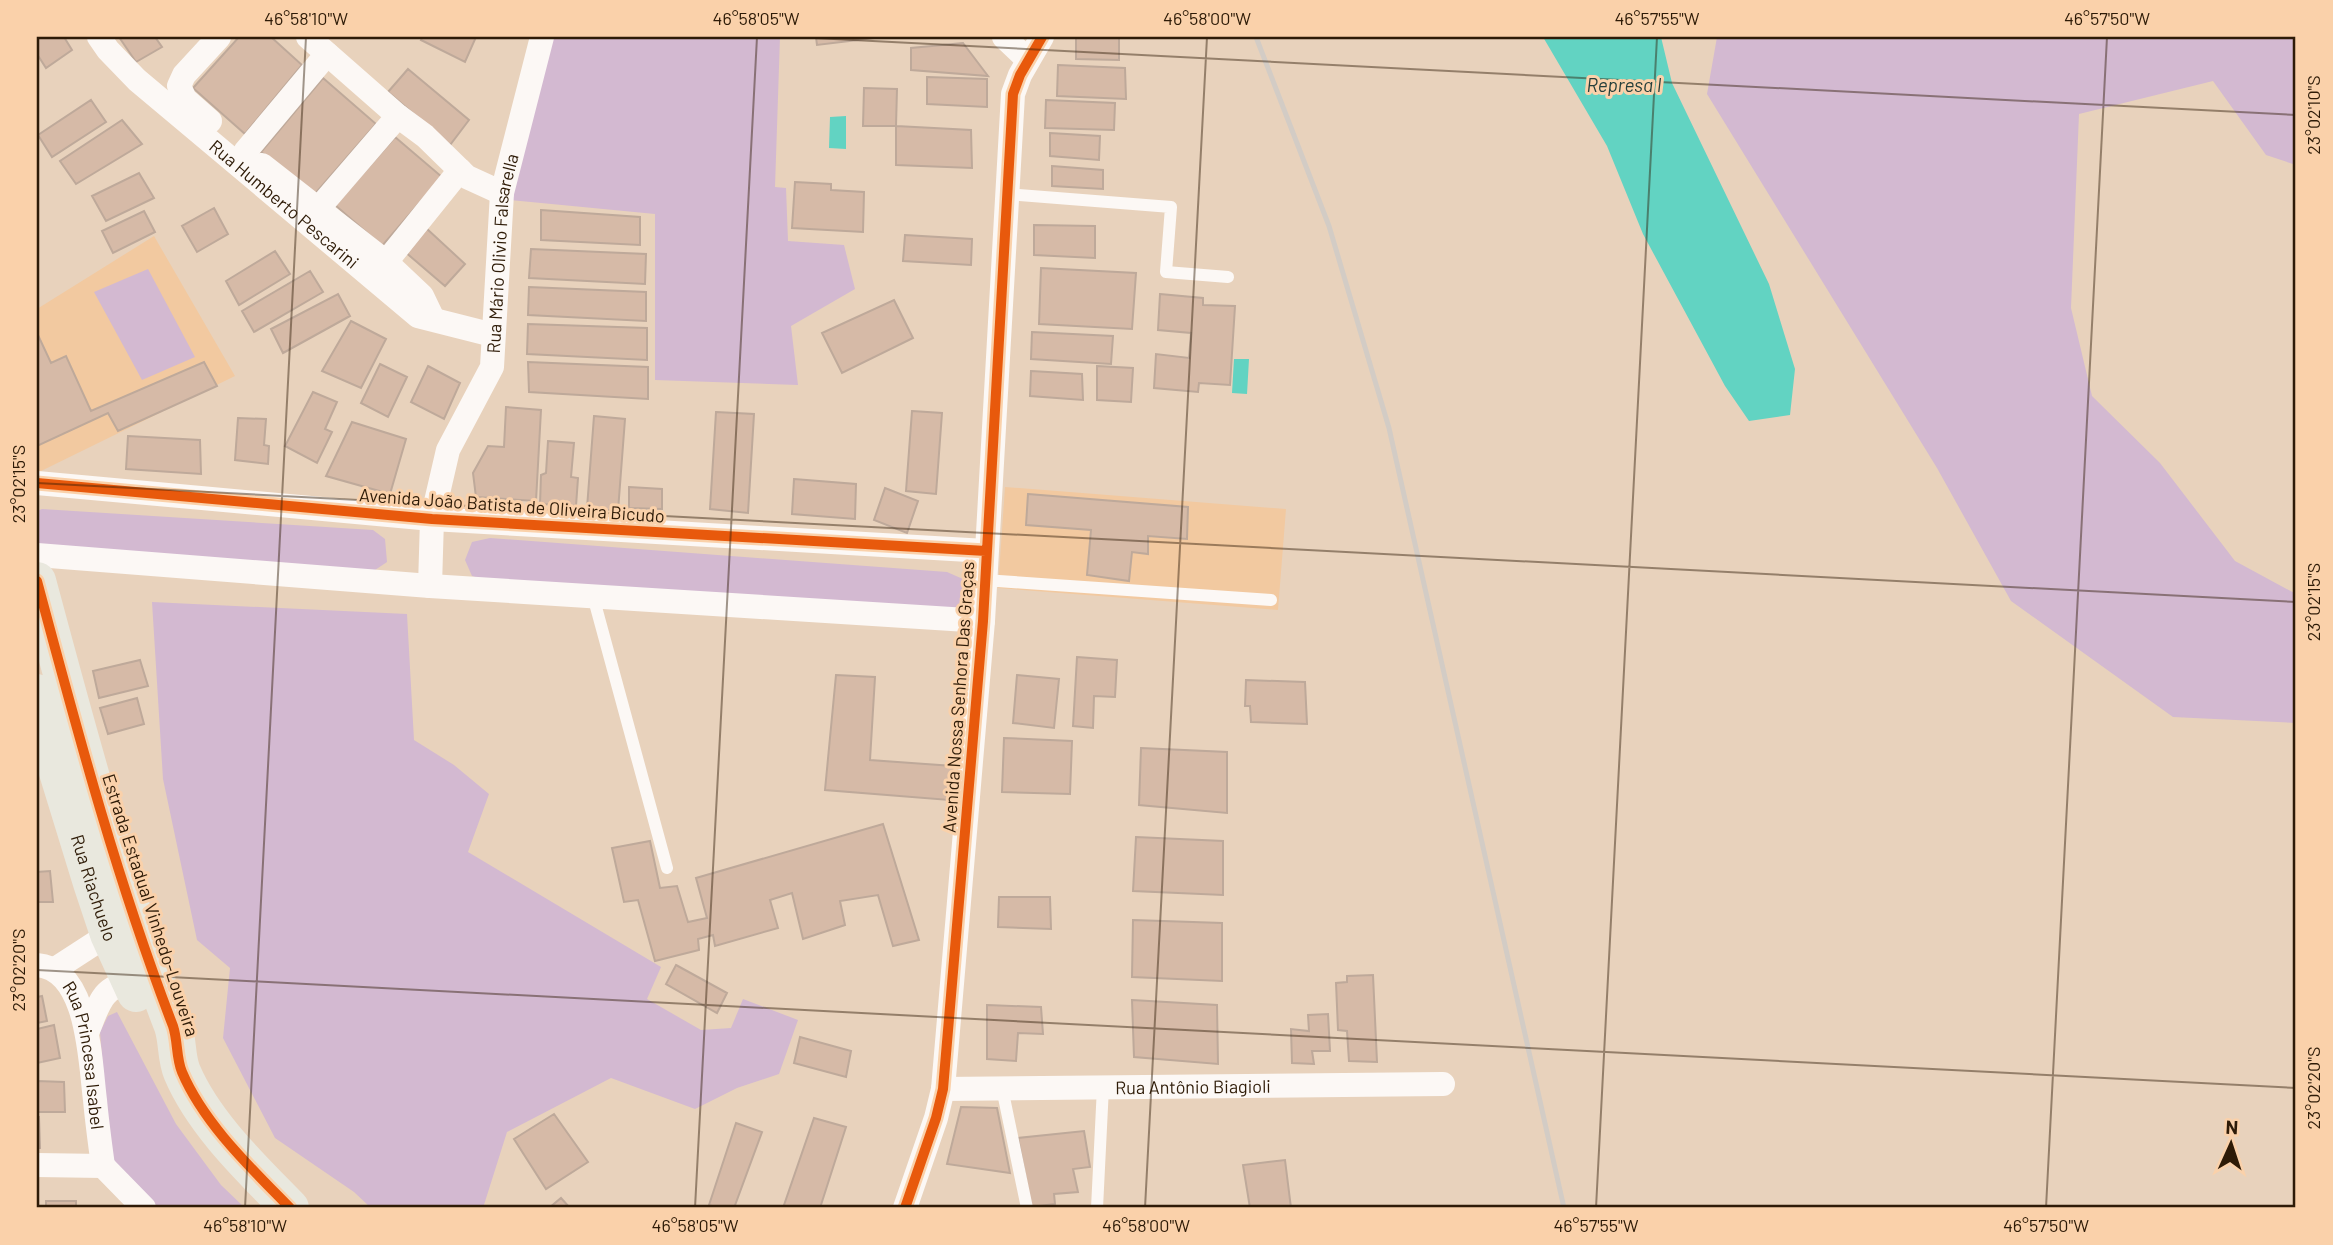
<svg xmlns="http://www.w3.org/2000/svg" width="2333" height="1245" font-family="Barlow,sans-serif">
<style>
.built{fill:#f2c9a0}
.green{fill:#d3b9d1}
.water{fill:#62d3c2}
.building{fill:#d6baa7;stroke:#bea99a;stroke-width:2}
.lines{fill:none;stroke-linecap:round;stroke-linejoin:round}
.service{stroke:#fcf8f5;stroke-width:12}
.minor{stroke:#fcf8f5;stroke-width:24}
.primary{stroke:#e9e8de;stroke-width:38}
.rail{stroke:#d3ccc5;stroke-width:5}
.cycleway-casing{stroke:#fad1aa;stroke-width:15}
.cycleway{stroke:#e8590c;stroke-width:10}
.ticks{fill:none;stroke:#2e1b07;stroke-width:2;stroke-opacity:0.45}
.labels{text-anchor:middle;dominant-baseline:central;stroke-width:6;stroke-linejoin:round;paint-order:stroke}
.street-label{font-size:18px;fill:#2e1b07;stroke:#fad1aa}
.water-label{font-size:19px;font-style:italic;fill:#253f3b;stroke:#fad1aa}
.neatline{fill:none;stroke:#2e1b07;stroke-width:2.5}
.ticks-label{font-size:18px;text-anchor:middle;fill:#2e1b07}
</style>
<rect width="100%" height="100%" fill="#e8d2bc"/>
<!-- built -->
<path class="built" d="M154,236l81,140 -198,97v-164z
M1005,487l281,22 -8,101 -280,-22z"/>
<!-- green -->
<path class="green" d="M551,37h229l-5,150 11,1 2,53 56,4 11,44 -64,37 7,59 -143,-5v-166l-145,-14z
M1717,37h579v128l-30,-10 -53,-74 -134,33 -8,194 21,88 68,67 75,98 61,33v129l-123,-6 -162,-116 -74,-133 -230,-374z
M148,269l47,88 -53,23 -48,-88z
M42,509l331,21 12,9 2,23 -15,10 -335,-27v-34z
M490,538l457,34 25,11 -3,29 -482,-31 -15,-5 -7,-16 7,-18z
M152,602l255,12 7,126 40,25 35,29 -21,58 193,115 -14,32 54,31 30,-2 12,-29 55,21 -19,54 -42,14 -42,21 -84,-31 -104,54 -24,76h-112l-17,-16 -79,-54 -52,-100 7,-70 -33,-28 -34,-161z
M117,1012l59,112 45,61 24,23h-93l-41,-46 -11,-130 8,-16z"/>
<!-- water -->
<path class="water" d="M1543,37h118l11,46 97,201 26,85 -5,46 -41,6 -24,-35 -82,-152 -36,-88z
M846,116v33l-17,-1 1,-31z
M1234,359h15l-2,35 -15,-1z"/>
<!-- building -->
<path class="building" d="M64,37l8,13 -26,18 -9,-14v-16z
M119,37h36l7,10 -26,15z
M239,37h32l31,28 -57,69 -52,-46z
M423,37h53l-11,25 -44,-22z
M816,37h67l-66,8z
M1076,37h43v23l-43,-1z
M963,43l25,33 -77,-6v-22z
M1058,65l67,3 1,31 -69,-3z
M408,69l61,51 -19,25 -62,-53z
M927,77l60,2v28l-60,-3z
M323,78l53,46 -62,71 -53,-43z
M864,88l33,1 -1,37h-33z
M91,100l15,22 -54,35 -14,-22z
M1046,100l69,3 -1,27 -69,-2z
M122,120l20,24 -66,40 -16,-23z
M896,126l75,4 1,38 -76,-3z
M1050,133l50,3 -1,24 -49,-4z
M395,137l47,40 -60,69 -47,-41z
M1052,166l51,4v19l-51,-3z
M139,173l15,25 -48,23 -14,-25z
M795,182l36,2v6l33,2 -1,40 -71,-4z
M214,208l14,26 -31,18 -15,-26z
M541,210l99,7v28l-99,-5z
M144,211l11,21 -42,21 -11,-22z
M1034,225l61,1v32l-61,-3z
M426,228l39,36 -20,22 -41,-35z
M905,235l67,4 -1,26 -68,-4z
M531,249l115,5 -1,30 -116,-6z
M275,251l15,23 -51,31 -13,-24z
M1041,268l95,5 -4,56 -93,-5z
M310,271l13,21 -69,40 -12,-21z
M529,287l117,5v29l-118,-6z
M338,294l12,22 -67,37 -12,-24z
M1160,294l43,4v7l32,1 -5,79 -31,-2 -1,9 -44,-4 2,-34 33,4 2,-25 -33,-3z
M894,300l19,38 -71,35 -20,-40z
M351,321l35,18 -25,49 -39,-17z
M528,324l119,4v32l-120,-6z
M1032,332l81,4 -2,28 -80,-5z
M37,333l14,30 15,-7 25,55 113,-49 13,24 -99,45 -10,-18 -71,33z
M528,362l120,5v32l-119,-7z
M380,364l27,13 -19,40 -27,-14z
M428,366l32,17 -16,36 -33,-17z
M1097,366l36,2 -2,34 -34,-2z
M1031,371l51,3 1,26 -53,-4z
M313,392l24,10 -12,27 7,3 -15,31 -32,-17z
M506,407l35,3 -5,91 -60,-4 -3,-24 15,-27 16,1z
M912,411l30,2 -6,81 -30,-3z
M716,412l38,2 -6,99 -38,-4z
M594,416l31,3 -7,92 -31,-3z
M238,418l28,1 -2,26 5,1 -1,18 -33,-4z
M352,422l54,17 -16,55 -64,-18z
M128,436l72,4 1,34 -75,-5z
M548,441l26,2 -3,34 7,1 -2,28 -36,-2 1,-29 5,-2z
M794,479l62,5 -1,35 -63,-5z
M629,487l33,2v20l-33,-1z
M885,488l33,13 -11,32 -33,-13z
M1028,494l160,13 -1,32 -39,-3v18l-16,-2 -3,29 -42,-6 4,-45 -65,-5z
M1077,657l40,3 -2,37 -21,-1 -1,32 -20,-2z
M140,660l8,26 -49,12 -6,-27z
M836,675l39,2 -5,83 83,6 -4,34 -124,-10z
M1017,675l42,4 -5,49 -41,-5z
M1246,680l59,2 2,42 -56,-2 -1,-16h-5z
M137,698l7,26 -36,10 -8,-26z
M1004,738l68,3 -2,53 -68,-2z
M1141,748l86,4v61l-88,-8z
M883,824l36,116 -26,6 -15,-51 -38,6 5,24 -42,14 -11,-46 -22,7 8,28 -63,18 -2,-11 -15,4 1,11 -44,11 -17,-61 -14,2 -12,-54 38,-7 10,47 17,-2 11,36 19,-4 -11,-40z
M1136,837l87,4v54l-90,-4z
M50,871l3,31h-16v-30z
M999,897h51l1,32 -53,-2z
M1133,920l89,3v58l-90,-4z
M676,965l51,28 -10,20 -51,-29z
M1373,975l4,87 -28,-1 -2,-30 -9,-1 -2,-47 11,-1v-6z
M42,996l5,25 -10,2v-26z
M1132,1000l85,5 1,59 -84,-7z
M987,1005l54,2 2,27 -25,-1 -2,28 -29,-2z
M1328,1014l2,37h-18l2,13 -22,-1 -1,-34 18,2 -1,-16z
M54,1025l6,33 -23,5v-34z
M800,1037l51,14 -5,26 -52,-14z
M37,1081l27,1 1,30h-28z
M961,1107l36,1 13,65 -63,-9z
M554,1114l34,48 -42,27 -32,-50z
M37,1117h2l1,31h-3z
M814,1118l32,9 -26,81h-37z
M736,1123l26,9 -28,76h-16l-9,-3z
M1084,1131l6,36 -17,2 5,23 -24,2 1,10 -24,3 -13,-69z
M1285,1160l6,48h-41l-7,-43z
M561,1198l9,10h-21z
M46,1201h30v7h-30z"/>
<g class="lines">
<!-- service -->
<path class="service" d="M1007,194l164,13 -5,65 62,5
M984,580l287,20
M593,596l74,272
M1002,1088l25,120
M1097,1208l6,-121"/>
<!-- minor -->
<g class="minor">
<path id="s1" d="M99,37l9,13 29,30 281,236 75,19"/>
<path d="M308,37l90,79 27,20 42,41 35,16"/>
<path d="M1004,37l24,23"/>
<path d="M210,121l-25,-22 -6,-13 5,-11 35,-38"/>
<path d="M245,152l82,-98"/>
<path d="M262,165l124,97 36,34 11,23"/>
<path d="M318,209l80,-93"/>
<path d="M386,262l74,-92"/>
<path d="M37,483l395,36 554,32"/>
<path d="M37,555l393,31 553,35"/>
<path id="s2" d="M430,586l2,-67 16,-69 44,-83 10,-174 40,-156"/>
<path id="s3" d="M37,965c52,4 53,97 58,135 2,22 5,44 8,66"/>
<path d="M55,969l54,-35"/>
<path d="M87,1033c11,-26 14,-48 45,-50"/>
<path id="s4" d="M943,1089l500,-5"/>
<path d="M37,1165l66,1"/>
<path d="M103,1166l41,42"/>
<path d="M905,1208l31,-90 7,-29 40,-468 30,-527 7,-19 22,-38"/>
</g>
<!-- primary -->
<g class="primary">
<path d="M37,581c40,149 80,300 136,445 5,15 3,32 9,46 22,52 70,97 108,136"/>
<path id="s5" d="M37,693l16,63 39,127 17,51 27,59"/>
</g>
<!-- rail -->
<path class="rail" d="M1256,37l73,189 60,202 175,780"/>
<!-- cycleway casing -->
<g class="cycleway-casing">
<path id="cycleway" d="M37,483l395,36 554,32
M37,581c40,149 80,300 136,445 5,15 3,32 9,46 22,52 70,97 108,136
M905,1208l31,-90 7,-29 40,-468 30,-527 7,-19 22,-38"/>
</g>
<!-- cycleway -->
<use href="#cycleway" class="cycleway"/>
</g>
<!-- ticks -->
<path class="ticks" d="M795,37l1501,78M37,483l2259,119M37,970l2259,118M245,1208l61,-1171M695,1208l62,-1171M1145,1208l62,-1171M1596,1208l61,-1171M2046,1208l61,-1171"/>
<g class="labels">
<!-- street labels -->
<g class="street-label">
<text stroke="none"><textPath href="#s1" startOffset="250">Rua Humberto Pescarini</textPath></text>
<text stroke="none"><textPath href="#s2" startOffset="346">Rua Mário Olivio Falsarella</textPath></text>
<text transform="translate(512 505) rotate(4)">Avenida João Batista de Oliveira Bicudo</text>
<text transform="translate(958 697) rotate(-86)">Avenida Nossa Senhora Das Graças</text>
<text stroke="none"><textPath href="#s5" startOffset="203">Rua Riachuelo</textPath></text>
<text transform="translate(151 905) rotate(72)">Estrada Estadual Vinhedo-Louveira</text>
<text stroke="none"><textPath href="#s3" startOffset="112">Rua Princesa Isabel</textPath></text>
<text stroke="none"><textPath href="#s4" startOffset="250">Rua Antônio Biagioli</textPath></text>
</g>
<!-- water labels -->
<g class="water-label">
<text x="1624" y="84">Represa I</text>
</g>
</g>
<!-- border -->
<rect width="2333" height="1245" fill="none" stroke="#fad1aa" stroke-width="77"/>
<!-- north arrow -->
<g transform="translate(2231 1144) rotate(3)" stroke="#fad1aa" stroke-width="5" paint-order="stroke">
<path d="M0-5L12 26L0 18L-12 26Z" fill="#2e1b07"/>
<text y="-10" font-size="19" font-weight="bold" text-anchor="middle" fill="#2e1b07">N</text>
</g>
<rect x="38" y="38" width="2256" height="1168" class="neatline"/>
<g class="ticks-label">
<text x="306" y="25">46°58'10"W</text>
<text x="756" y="25">46°58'05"W</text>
<text x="1207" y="25">46°58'00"W</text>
<text x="1657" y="25">46°57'55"W</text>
<text x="2107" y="25">46°57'50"W</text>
<text transform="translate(2314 115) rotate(-90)" y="6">23°02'10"S</text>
<text transform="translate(19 484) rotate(-90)" y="6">23°02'15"S</text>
<text transform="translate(2314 602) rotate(-90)" y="6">23°02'15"S</text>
<text transform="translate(19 970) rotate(-90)" y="6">23°02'20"S</text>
<text transform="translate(2314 1088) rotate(-90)" y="6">23°02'20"S</text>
<text x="245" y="1232">46°58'10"W</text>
<text x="695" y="1232">46°58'05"W</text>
<text x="1146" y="1232">46°58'00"W</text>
<text x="1596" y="1232">46°57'55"W</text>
<text x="2046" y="1232">46°57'50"W</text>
</g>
</svg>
